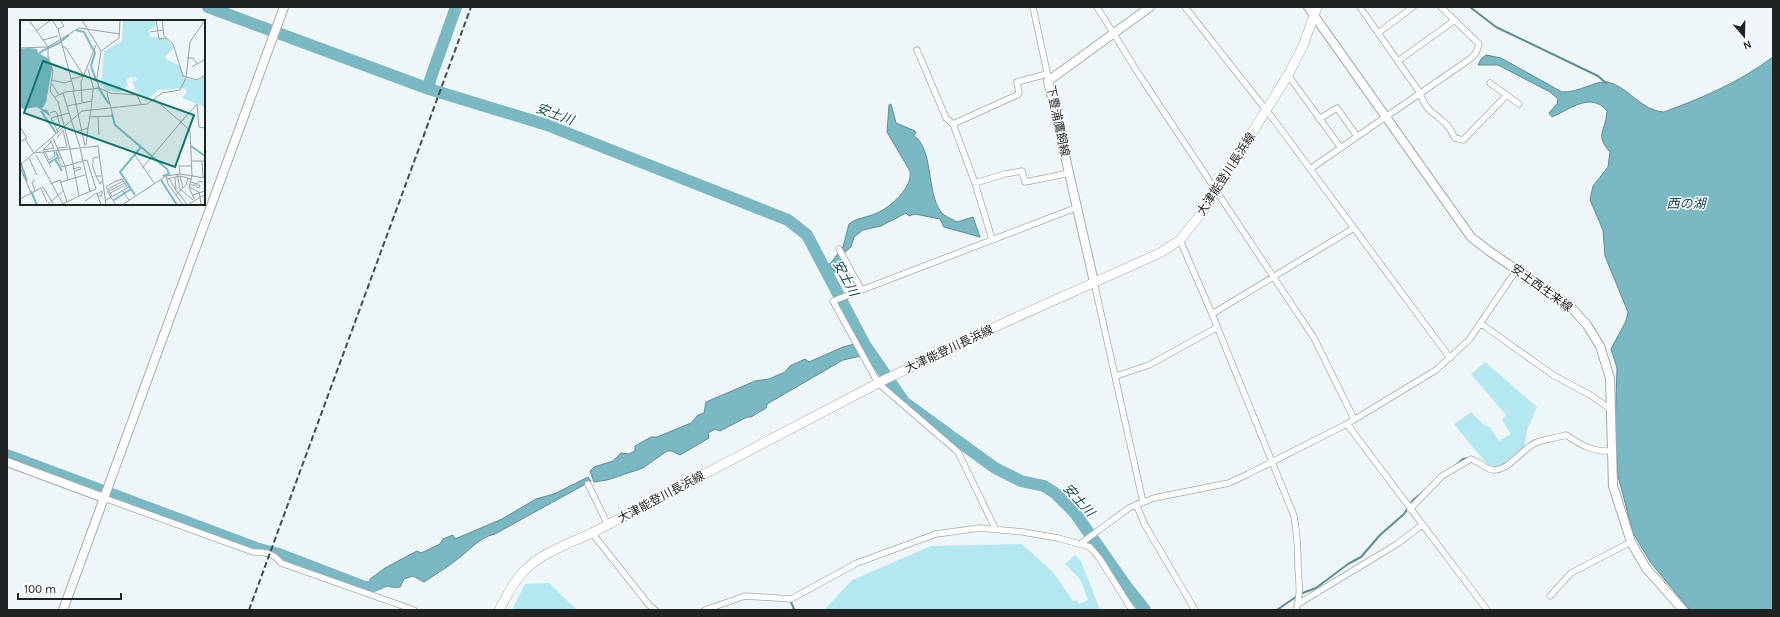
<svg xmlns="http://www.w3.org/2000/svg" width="1780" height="617" font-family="Karla,'Noto Sans JP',sans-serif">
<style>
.green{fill:#b4e8f1}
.water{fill:#7ab9c4;stroke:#5f8c94}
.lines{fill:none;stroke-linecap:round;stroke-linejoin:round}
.stream{stroke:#5f8c94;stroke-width:2}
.river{stroke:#7ab9c4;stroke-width:12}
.street-casing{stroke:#a4abac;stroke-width:7}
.secondary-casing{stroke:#a4abac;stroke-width:10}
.primary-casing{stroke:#a4abac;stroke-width:10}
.street{stroke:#fff;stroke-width:5.5}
.secondary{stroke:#fff;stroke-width:8}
.primary{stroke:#fff;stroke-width:9}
.rail{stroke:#484c4d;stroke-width:2;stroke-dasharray:6 3;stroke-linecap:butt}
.labels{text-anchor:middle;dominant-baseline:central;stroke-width:3;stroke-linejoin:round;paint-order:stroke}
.street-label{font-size:12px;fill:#202324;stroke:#fff}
.water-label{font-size:13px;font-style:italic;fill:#0c464f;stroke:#fff}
.inset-river{fill:none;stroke:#7ab9c4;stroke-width:2}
.inset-road{fill:none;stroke:#9ca2a3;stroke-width:1}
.view{fill:#0f766e;fill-opacity:0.15;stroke:#0f766e;stroke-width:2}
.inset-edge{fill:none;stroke:#202324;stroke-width:2}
</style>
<rect width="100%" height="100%" fill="#eef6f7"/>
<!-- green -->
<path class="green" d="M1485,362l52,45 -10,23 -3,20 -17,14 -11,4 -10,-5 -32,-39 17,-12 13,13 6,2 9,14 12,-7 -9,-14 4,-5 -35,-41z
M1022,544l31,28 20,29 4,-1 2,4 9,-4 -8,-21 -15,-15 10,-9 6,6 19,49h-276l28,-30 79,-34z
M549,583l28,27h-65l13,-26z"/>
<!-- water -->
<path class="water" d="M1486,55l15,3 61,34c16,1 35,-12 45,-10 21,4 34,29 57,30 38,-14 76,-30 109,-55v553h-83l-39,-47 -18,-30 -15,-57 -3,-45 2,-63 -6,-19 15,-28 2,-9 -23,-56 -2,-26 -13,-30 3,-14 15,-19 2,-15c-16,-18 -4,-20 -3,-41 -16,-20 -38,-1 -55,6l-3,-4 8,-9 1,-5 -8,-7 -52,-27h-20l3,-6z
M891,104l5,19 19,8 1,2 -3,2c21,13 13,57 28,77 3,4 11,7 16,10l16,-5 7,20 -36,-10 -4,-8 -25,-5 -6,2 -3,-3 -25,13 -18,4 -9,7 -3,10 -7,6 -9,20 -7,-9h2l13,-17 6,-23c7,-6 20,-7 28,-11 14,-6 36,-26 33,-42l-23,-39 2,-27z
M858,343l7,12 -22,5 -76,44 -1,4 -15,9h-4l-27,14 -5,-2 -7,4 1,5 -29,17 -8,-4h-5l-24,17 -36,12 -13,2 -4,-11 4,-4 19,-6 8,-8 8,1 6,-3v-5l16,-9h6l34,-14 7,-8 6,-2 2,-11 49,-21 14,-2 16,-7 5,-6 15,-7 4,3 34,-15z
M588,477l3,4 -96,53c-16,3 -27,18 -40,27 -10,8 -21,14 -31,21l-11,-6 -9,3 -4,8c-11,2 -20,-5 -31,-1l1,-7 15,-11 32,-17 4,2 19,-9 3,-5 10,-4 2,4 47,-20 34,-20 18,-5z"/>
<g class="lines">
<!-- stream -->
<path class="stream" d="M1470,7l26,20 102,49 8,7
M1456,465l7,-6 6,-1
M791,602l3,7 -2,1
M1277,610l23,-16 16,-6 32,-24 13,-7 19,-22 24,-21 9,-14 10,-8"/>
<!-- river -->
<path class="river" d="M208,7l221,82 118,36 241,95 19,15 58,110 39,57 91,66 26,13 23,5 11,7 20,20 51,73 19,24
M429,89l1,-9 26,-73
M7,455l252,94 20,5 86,33h6l20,-8"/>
<!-- street casing -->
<g class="street-casing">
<path id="street" d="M1033,7l15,70
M1097,7l43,69 174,262 40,81
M1185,7l89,113 176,238
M1360,7l60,86c6,19 14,19 26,31 4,4 6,9 9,14l8,2 43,-44
M1378,33l35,-26
M917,50l29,68 7,6 22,59 17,56
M1398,61l57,-41
M1288,75l53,73
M1490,83l29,21
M1319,119l18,-11 20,28
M953,124l64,-29 2,-2 -2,-11 30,-8
M1310,169l160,-110 6,-6 3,-9 -38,-37
M975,183l30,-9 17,-3 3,11 45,-9
M1180,240l32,74
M839,249l22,40
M1094,282l49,220
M1480,323l73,52 39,21 18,13
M1116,376l33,-11 67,-37
M1347,424l140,186
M588,484l20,41
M104,498l149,54c12,0 21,1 28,11l133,47
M1136,504l9,21 50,85
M1410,509l32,-33 29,-17c8,3 15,10 22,11 17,0 28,-20 42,-27 9,-4 21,-5 31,-8 15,10 26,17 45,16
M995,528l-37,-76 -80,-69 -45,-82 245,-94
M592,533l57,72 6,5
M1080,544l49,-36 25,-10 75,-15 19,-9 99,-50 89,-54 33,-30 48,-71
M1550,596l21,-23 60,-31
M1298,604l99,-60 25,-19
M705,610l40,-14 46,3 66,-36 79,-29 44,-6 43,4 35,6 32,9 10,12 32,51
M1296,610c6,-20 2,-28 2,-47 0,-18 -1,-29 -4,-47l-82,-202 142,-86"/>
</g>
<!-- secondary casing -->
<g class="secondary-casing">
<path id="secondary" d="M1308,7l163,230 18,14 82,56 16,18 13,21 10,32 3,108 18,56 15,26 37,42
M1094,282l-46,-201 102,-74
M7,462l97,36 -41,112
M104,498l180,-491"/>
</g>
<!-- primary casing -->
<g class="primary-casing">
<path id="primary" d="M499,610c7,-12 13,-26 23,-37 18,-20 46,-29 70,-40l294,-154 122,-58 152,-68 20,-13 23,-29 85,-136 15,-29 14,-39"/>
</g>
<!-- street -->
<use href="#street" class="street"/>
<!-- secondary -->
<use href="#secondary" class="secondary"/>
<!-- primary -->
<use href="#primary" class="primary"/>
<!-- rail -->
<path class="rail" d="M249,610l222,-603"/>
</g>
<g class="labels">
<!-- street labels -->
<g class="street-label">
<text transform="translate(1058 121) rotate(78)">下豊浦鷹飼線</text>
<text transform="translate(1226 174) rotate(-57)">大津能登川長浜線</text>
<text transform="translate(1542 288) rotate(36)">安土西生来線</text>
<text transform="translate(949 349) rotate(-25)">大津能登川長浜線</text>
<text transform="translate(661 497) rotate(-28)">大津能登川長浜線</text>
</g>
<!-- water labels -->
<g class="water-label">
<text transform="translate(555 114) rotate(20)">安土川</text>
<text x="1686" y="203">西の湖</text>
<text transform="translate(846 278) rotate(62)">安土川</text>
<text transform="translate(1079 500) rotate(48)">安土川</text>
</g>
</g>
<!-- overview -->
<g transform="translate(20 20)">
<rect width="185" height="185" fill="#eef6f7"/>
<path d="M103,0h32l1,5 -8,6 3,6 15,1 8,10 -9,8 2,4 12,5 6,13 12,3 8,-6v32l-23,-9 5,-6 -2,-4 -27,2 -12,11 -3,-6 -6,-3 -5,-11h4l1,-2 -3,-3 1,4 -3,-3 -3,1 -3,2 2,5 -8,7 -15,-2 -3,-7 -1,4 3,-36 18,-10z" fill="#b4e8f1"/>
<path d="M9,28l8,1 1,4 10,5 4,11 -6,33 -4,7 5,1 4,7 -14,-10 -14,2 -3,-3v-57z" fill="#7ab9c4"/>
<path class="inset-river" d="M56,10l8,2 11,21 -4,13 6,16M17,36l5,-5 17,-8 10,-8M78,67l11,17M21,91l15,22M92,94l3,11 52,44 2,5 -6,2M171,126l14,10M35,139l7,12M0,141l7,20M29,143l9,-6 -2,-5M141,160l16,25M11,171l6,14M115,175l-15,-23 21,-25M94,180l17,-11"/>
<path class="inset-road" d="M9,0l19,27v9l5,15 -3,20 8,11 12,47 9,47 -18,9M32,0l6,9 16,61M62,0l19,31 -4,27 2,10 11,5 27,2 4,9M136,0l3,19 7,-1M142,0l2,16 9,8 10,32 14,4 8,-5M38,9l6,-3 -4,-6M16,11l15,-11M130,12l13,-2M23,20l15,-4M42,27h3l19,29M0,28l28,-1 31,-19 41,6M81,31l18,-13 1,-18M167,38h6l4,6M172,47l13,-8M68,49l6,21M51,59l12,-3M32,60l12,3 7,-2M32,64l7,11M53,70l12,56M43,73l12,39M35,77l10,-5 35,-4M62,82l-1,-20 15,-37M47,86l25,-5M71,90l2,-20M30,93l5,-2 2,2 3,14 -3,3M70,97l23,-1 -6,-23M78,97l1,18M0,107l7,11 -7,4M38,112l-7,-14 18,-5M33,118l12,28M37,118l6,-8 4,17 -9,1M5,119l9,14M30,120l4,8 -11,2 8,-8M66,125l2,-17M60,127l-5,-15 13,-4 3,-18M60,128l10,44M23,132l8,15M25,132l4,8 6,-4 -1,-5M14,133l64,-7 8,59M16,135l27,49M115,135l19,28M41,137l-3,2 4,8 25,-7 9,29 -17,7M9,138l8,17M172,141h13M182,141l1,16M72,144l4,12M73,144v-6l6,-1M0,145l62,-54 65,-7 15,-11 18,-3 6,-12 4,-36 15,-22M45,146l3,14M0,147l11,26M123,147l38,-45 -27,-23M53,149l7,-2 1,2 -6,2M157,154l3,15 13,11M160,154l-1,-8h13M81,156h-5l4,8 2,-3M146,156l2,8 15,21M160,156l3,12M172,156l-2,-45 -9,-9 16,-18 2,23 6,1M172,156l-3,11 10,5 1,5 5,-2M155,157l1,13M149,158l9,16M147,159l13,-3 11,3M41,162l24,-7M171,162l6,2 2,-3 4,1M30,164l10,-4 7,22M170,165h10l-1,3 -3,-1M169,167l5,12M21,169l6,13M88,169l15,-8M102,170l7,10M15,171l-3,-9 3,-2M87,171l9,14M89,171l16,-8M90,173l16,-8M159,173l8,12M77,174l5,-3v4l-4,1M156,175l10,-10 2,-7M173,175l12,-4M92,176l-6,-9 8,-5 8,-3 6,9M0,179l23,-12 11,18M86,180l23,-13M65,181l12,-8 4,12M27,185l16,-14M102,185l44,-29 14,-2 25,4M168,185l12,-8 1,7"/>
<path class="view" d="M23,41l151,54 -19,52 -151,-54z"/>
<rect width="185" height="185" class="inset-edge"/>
</g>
<!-- border -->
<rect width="1780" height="617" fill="none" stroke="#202324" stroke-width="16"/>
<!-- north arrow -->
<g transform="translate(1744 36) rotate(160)" stroke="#ffffff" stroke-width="3" paint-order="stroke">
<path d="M0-3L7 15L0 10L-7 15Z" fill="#202324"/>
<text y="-6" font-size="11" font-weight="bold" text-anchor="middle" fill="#202324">N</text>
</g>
<!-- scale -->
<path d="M18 593v6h103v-6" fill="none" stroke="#202324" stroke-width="2"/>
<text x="24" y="593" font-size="12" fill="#202324" stroke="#ffffff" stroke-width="3" paint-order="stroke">100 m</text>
</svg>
